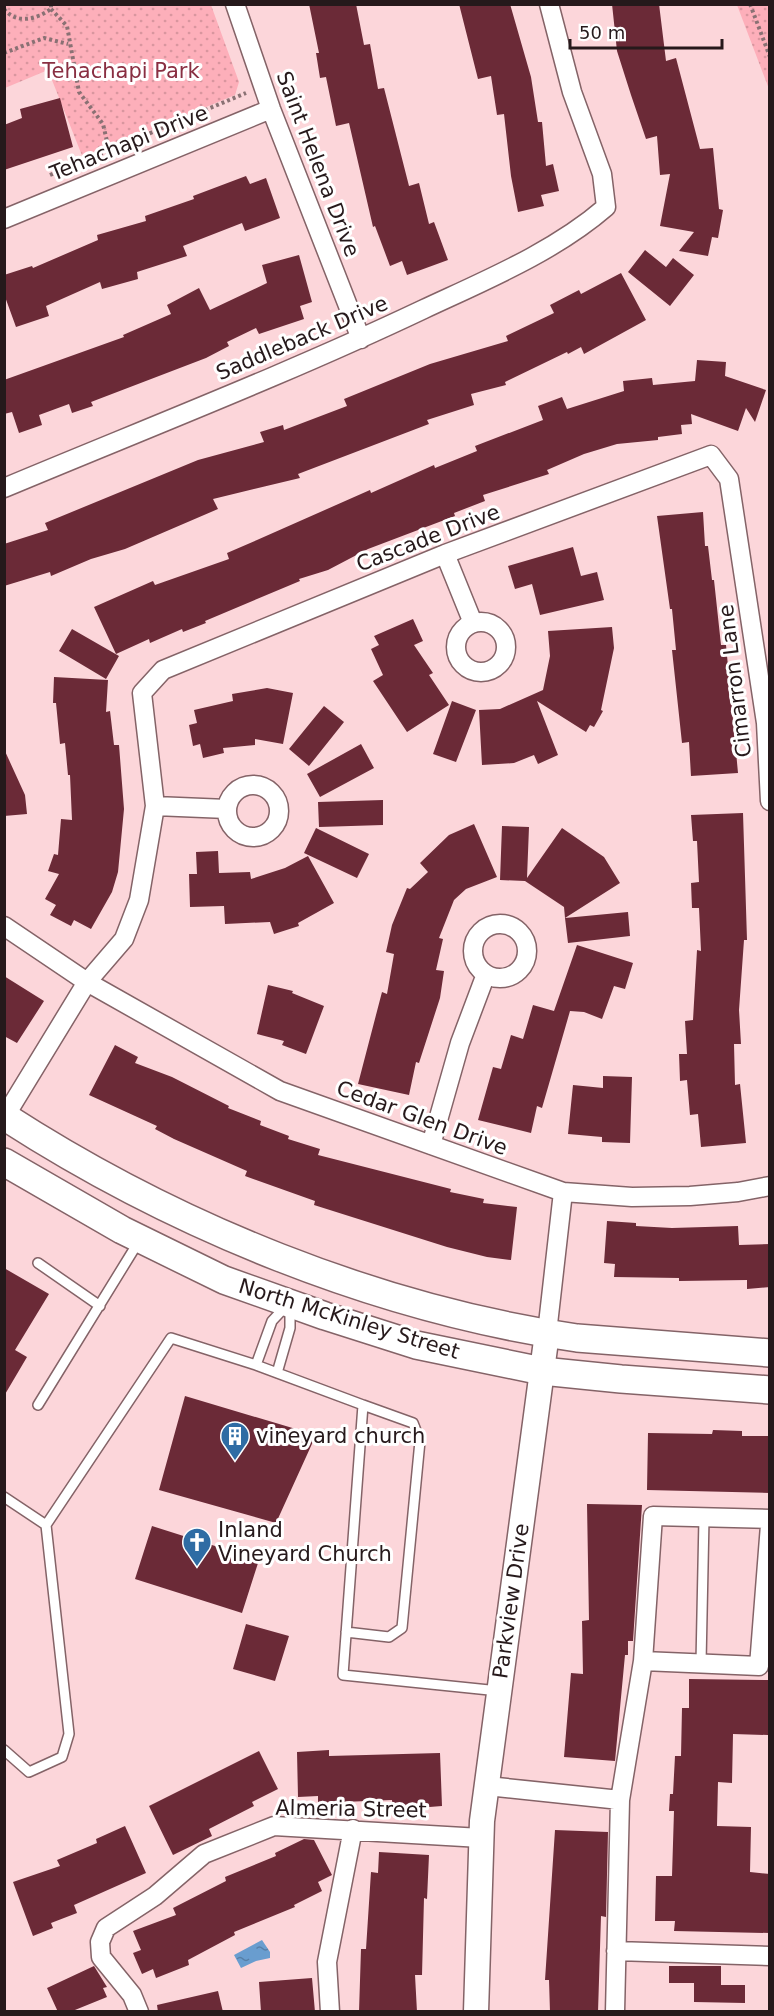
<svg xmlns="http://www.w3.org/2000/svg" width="774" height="2016" font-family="'DejaVu Sans',sans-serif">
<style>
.park{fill:url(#park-dots)}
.water{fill:url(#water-ripples)}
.building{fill:#6b2a37}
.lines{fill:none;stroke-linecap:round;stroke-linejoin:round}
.lane-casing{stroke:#846367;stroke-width:12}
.street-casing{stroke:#846367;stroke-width:21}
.secondary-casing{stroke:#846367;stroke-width:27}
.primary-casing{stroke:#846367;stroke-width:30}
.path{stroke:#8a7174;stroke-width:4;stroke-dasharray:3 3;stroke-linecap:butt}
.lane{stroke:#fff;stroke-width:9}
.street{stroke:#fff;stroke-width:18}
.secondary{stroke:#fff;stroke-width:24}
.primary{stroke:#fff;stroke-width:27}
.labels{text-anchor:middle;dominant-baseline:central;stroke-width:6;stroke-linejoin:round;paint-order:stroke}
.park-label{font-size:21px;fill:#892f42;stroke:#fff}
.street-label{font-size:21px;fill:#26191b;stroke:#fff}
.poi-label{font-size:21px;fill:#26191b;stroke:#fff;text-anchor:start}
</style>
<defs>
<pattern id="park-dots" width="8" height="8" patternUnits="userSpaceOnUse" patternTransform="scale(1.5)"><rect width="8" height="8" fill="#fdafba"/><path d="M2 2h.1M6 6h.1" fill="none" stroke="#d9969f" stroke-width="1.8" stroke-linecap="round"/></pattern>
<pattern id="water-ripples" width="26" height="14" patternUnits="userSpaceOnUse" patternTransform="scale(1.5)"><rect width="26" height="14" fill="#699dcf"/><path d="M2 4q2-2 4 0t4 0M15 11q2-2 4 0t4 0" fill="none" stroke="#567fa7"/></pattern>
</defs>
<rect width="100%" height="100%" fill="#fcd6da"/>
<!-- park -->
<path class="park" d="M5,4l206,1 28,77 -4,13 -152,63 -35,-88 -43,18z
M737,5h32v84z"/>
<!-- water -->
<path class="water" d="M262,1940l8,12v6l-14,3 -15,7 -7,-13z"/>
<!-- building -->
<path class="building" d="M309,4h47l8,41 6,-1 8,45 6,-1 25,98 10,-3 10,41 5,-2 14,38 -41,15 -5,-14 -12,5 -15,-40 -2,1 -24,-104 -13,3 -10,-49 -6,1 -4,-25h3z
M459,4h51l21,73 7,45h4l4,44 7,-2 6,27 -18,4 3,11 -26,6 -7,-36 -7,-62 -7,1 -6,-39 -13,3z
M612,4h47l7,57 10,-3 24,91 13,-1 6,61 4,1 -5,28 -6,-1 -4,19 -29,-5 15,-19 -34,-6 10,-52 -10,1 -3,-39 -11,3 -15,-44 -14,-44z
M60,98l13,49 -69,23v-45l18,-7 -2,-9z
M246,176l4,8 16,-6 14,40 -35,13 -3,-8 -59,23 4,10 -50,16 1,7 -36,10 -2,-7 -54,24 3,10 -33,11 -12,-33v-19l28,-9 1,2 65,-28 -1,-5 49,-14 -1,-5 49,-17 -1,-3z
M645,250l21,17 7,-9 21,17 -24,31 -42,-34z
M299,255l13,47 -12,4 4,13 -45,15 -3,-6 -29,14 2,4 -23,12 -115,44 2,4 -21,7 -3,-9 -30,11 3,10 -23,8 -7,-21 -8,2v-34l120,-43 -1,-2 48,-21 -4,-9 32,-17 11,22 57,-27 -5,-18z
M621,273l25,47 -62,34 -3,-7 -13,7 -1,-2 -62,30 1,3 -35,9 3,11 -47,15 2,4 -131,50 2,4 -87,21 5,10 -93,40 -34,10 -40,17 -1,-4 -46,14v-42l44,-14 -3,-7 153,-63 66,-18 -4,-10 23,-7 1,5 63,-24 -3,-7 86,-35 78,-23 -2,-5 48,-23 -4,-8 29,-15 2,4z
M697,360l29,2 -1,14 41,14 -11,32 -9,-14 -8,23 -47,-17 1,10 -11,1 1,9 -24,3v3l-41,4 -33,10 -37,16 2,4 -66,21 2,6 -31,12 1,3 -87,33 -40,21 -29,9 1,2 -95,40 1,2 -23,9 -1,-3 -32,14 -1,-4 -33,15 -22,-47 59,-26 2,4 74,-26 -2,-6 30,-13 113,-50 1,3 63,-28 1,3 42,-17 -2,-5 68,-26 -5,-14 24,-9 5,12 57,-18 -1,-10 29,-3 1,7 42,-4z
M703,512l2,34h3l4,34h2l7,65h5l12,128 -47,3 -2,-34 -7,1 -10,-93h4l-4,-41h-2l-13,-93z
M573,547l8,29 16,-4 7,28 -64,15 -8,-31 -17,5 -7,-23z
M413,619l10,22 -9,4 19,28 -4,2 20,30 -42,27 -34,-51 10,-6 -12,-26 8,-4 -5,-9z
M612,627l2,21 -13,62 2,1 -9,16 -4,-2 -4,7 -49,-31 21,54 -20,9 -4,-9 -20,8 -32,2 -3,-55 21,-1 43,-19 7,-34 -2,-25z
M72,629l47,27 -13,23 -47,-28z
M54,677l54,3 -2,32 4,-1 4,34h5l5,64 -6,63 -6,20 -21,37 -17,-9 -3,6 -21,-11 6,-10 -11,-6 14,-25 -11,-3 6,-17 4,1 3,-36 11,1 -2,-45h-2l-3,-32 -5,1 -4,-41h-3z
M267,688l26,5 -10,51 -28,-5v6l-32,3 1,5 -21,5 -3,-14 -7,2 -4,-21 8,-2 -3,-13 39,-9 -1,-7z
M452,701l24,9 -20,52 -23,-8z
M324,706l20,16 -35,44 -20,-17z
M361,744l13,24 -54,29 -13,-23z
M4,749l21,46 2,19 -23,2z
M383,800v25l-64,2 -1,-25z
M743,813l4,127h-3l-5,70 2,34h-7l1,41 5,-1 6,59 -45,4 -3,-33 -8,1 -3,-35 -7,1 -1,-27h8l-2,-33 8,-1 4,-70 4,1 -2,-43h-7l-1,-25 8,-1 -2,-41h-4l-2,-26z
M474,824l23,53 -31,12 -12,11 -15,38 4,1 -7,31 8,1 -4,27 -21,65 -3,-1 -7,33 -51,-11 24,-92 5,2 7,-40 -8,-2 6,-27 15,-37 3,1 18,-17 -8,-9 29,-28z
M502,826l27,1 -2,51 35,-50 42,29 16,26 -55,35 -1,-11 -39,-26 -25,-1z
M316,828l53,26 -12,24 -53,-25z
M218,851l1,22 31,-1 1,7 34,-11 23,-12 26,47 -36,20 1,3 -25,8 -4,-12 -45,2 -1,-18 -34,1 -1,-33h8l-1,-22z
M628,912l2,24 -62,7 -3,-25z
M577,945l56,18 -8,26 -11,-3 -12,33 -18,-7 -14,-1 -28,97 -5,-2 -6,27 -53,-13 15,-53 8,2 10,-34 12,4 10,-34 21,6z
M4,976l40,25 -27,42 -13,-7z
M268,985l25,6 -1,2 32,13 -18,48 -24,-9 2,-4 -27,-7z
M115,1045l23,12 -3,6 37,14 57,29 -1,2 33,13 -1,4 29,11 -1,3 32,10 -2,6 133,34 -1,3 34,7 -1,4 34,4 -6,53 -24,-3 -40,-10 -133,-42 1,-4 -70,-25 2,-5 -73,-32 -19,-10 2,-3 -68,-31z
M603,1076l29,1 -2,66 -28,-1v-5l-34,-3 5,-49 30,3z
M607,1221l29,2v3l36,2 66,-2 1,19 31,-1v43l-23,2v-9l-68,1v-3l-65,-1 1,-13 -11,-1z
M4,1268l45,26 -34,56 12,7 -23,39z
M185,1396l131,39 -40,88 -117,-33z
M713,1430l29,1v5h28v57l-123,-3 1,-57 64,1z
M587,1504l55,1 -9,136h-5v14h-3l-10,106 -51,-4 7,-84 12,1 -1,-53 7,-1z
M152,1526l107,34 -17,53 -107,-34z
M246,1624l43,12 -14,45 -42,-12z
M689,1679l79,1v55l-35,-1 -1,49 -14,-1 -1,44 34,1 -1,45 20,2v59l-96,-2 1,-10h-20l1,-45h16l2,-65h-5l1,-17h3l2,-38h6l1,-48h7z
M329,1750v6l111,-3 2,53 -50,4v-10l-74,3v-7l-20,1 -1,-45z
M259,1751l19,38 -26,13 2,4 -45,23 3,7 -39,19 -24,-49z
M125,1826l21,47 -72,32 3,8 -26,10 2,5 -20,8 -20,-54 47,-16 -3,-6 40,-17 -1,-4z
M555,1830l53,2 -2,85 -5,-1 -3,96h-48l-1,-32h-4z
M304,1839l10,1 18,35 -14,7 4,9 -28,14 1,2 -61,25 1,3 -47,25 1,5 -33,13 -3,-9 -11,5 -9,-21 8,-3 -8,-19 43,-16 -3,-7 53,-27 -1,-4 51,-21 -1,-3z
M379,1852l50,3 -2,44 -3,-1 -2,77h-7l2,37h-58l2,-63h5l5,-77 7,1z
M94,1966l13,21 -4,1 4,9 -37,15h-12l-11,-24z
M669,1966h52v19h24v18l-51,-1v-19h-25z
M312,1978l3,34h-54l-2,-30z
M218,1991l5,21h-65l-1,-7z"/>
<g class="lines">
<!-- lane casing -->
<g class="lane-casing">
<path id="lane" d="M38,1263l62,43
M256,1365l16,-44 14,-15
M277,1373l13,-45v-21
M38,1405l101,-164
M4,1497l42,28 125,-187 85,27 107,40 -20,270 156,16
M346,1632l43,5 13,-9 18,-187 -7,-18 -50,-18
M701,1663l3,-145
M4,1750l25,22 33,-15 7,-23 -23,-209"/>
</g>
<!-- street casing -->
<g class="street-casing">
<path id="street" d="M235,4l36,105 90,230
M4,219l267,-110
M4,488c141,-59 283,-114 420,-179 62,-29 130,-57 182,-102l-4,-33 -30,-82 -23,-88
M445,554l28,69
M456 647a25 25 0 1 1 50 0a25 25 0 1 1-50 0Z
M227 811a26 26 0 1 1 52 0a26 26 0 1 1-52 0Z
M155,806l72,3
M473 951a27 27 0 1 1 54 0a27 27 0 1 1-54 0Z
M4,926l83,56 193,109 283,101 69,5 58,-1 48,-4 32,-6
M4,1118l83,-136 37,-43 15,-39 16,-94 -13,-113 21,-23 282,-116 266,-99 18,24 37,244 4,78
M431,1145l29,-102 26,-69
M547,1333l16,-141
M643,1661l116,5 11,-141
M487,1786l133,14
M616,1951l154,5
M139,2012l-7,-17 -31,-38 -1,-15 6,-14 49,-32 49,-42 70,-28 207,12
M330,2012l-3,-50 26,-133
M615,2012l5,-212 23,-139 10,-145 117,3"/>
</g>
<!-- secondary casing -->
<g class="secondary-casing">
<path id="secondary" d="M476,2012l6,-191 65,-488"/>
</g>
<!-- primary casing -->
<g class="primary-casing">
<path id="primary" d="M4,1116c170,110 373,193 573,222l193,15
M4,1162l118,68 102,50 101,36 91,29 126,26 79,8 149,11"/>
</g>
<!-- path -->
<path class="path" d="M750,4l20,53
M4,9c13,16 33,10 47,0v-5
M51,9l16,17 12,66 24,32 6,26
M4,53l40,-15 24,6
M50,175l196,-82"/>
<!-- lane -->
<use href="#lane" class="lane"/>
<!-- street -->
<use href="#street" class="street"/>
<!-- secondary -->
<use href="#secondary" class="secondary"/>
<!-- primary -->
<use href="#primary" class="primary"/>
</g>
<!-- icons -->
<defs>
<g id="building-pin" transform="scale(1.5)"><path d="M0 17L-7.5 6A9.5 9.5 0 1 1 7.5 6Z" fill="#2f6ca4" stroke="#fff"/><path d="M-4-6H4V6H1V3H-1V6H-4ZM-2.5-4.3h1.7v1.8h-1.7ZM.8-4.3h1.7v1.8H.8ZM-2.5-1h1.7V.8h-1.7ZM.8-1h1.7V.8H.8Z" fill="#fff"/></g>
<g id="church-pin" transform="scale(1.5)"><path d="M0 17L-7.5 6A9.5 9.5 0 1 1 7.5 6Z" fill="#2f6ca4" stroke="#fff"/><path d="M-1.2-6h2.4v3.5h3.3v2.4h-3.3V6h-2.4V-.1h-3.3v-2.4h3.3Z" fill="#fff"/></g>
</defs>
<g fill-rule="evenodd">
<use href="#building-pin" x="235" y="1436"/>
<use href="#church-pin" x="197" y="1542"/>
</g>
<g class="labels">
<!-- park labels -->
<g class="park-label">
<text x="121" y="71">Tehachapi Park</text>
</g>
<!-- street labels -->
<g class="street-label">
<text transform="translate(129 143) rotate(-22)">Tehachapi Drive</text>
<text transform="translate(318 164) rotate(69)">Saint Helena Drive</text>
<text transform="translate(302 338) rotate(-23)">Saddleback Drive</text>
<text transform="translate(428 538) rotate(-21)">Cascade Drive</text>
<text transform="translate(735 681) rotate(-97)">Cimarron Lane</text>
<text transform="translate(422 1118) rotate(20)">Cedar Glen Drive</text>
<text transform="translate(349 1319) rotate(17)">North McKinley Street</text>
<text transform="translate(511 1601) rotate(-82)">Parkview Drive</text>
<text transform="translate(351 1809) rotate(1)">Almeria Street</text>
</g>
<!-- poi labels -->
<g class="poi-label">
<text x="256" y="1436">vineyard church</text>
<text x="218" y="1530">Inland<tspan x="218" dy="24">Vineyard Church</tspan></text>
</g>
</g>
<!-- border -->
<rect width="774" height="2016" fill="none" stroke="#26191b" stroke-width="12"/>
<!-- scale -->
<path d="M570 39v9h152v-9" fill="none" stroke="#26191b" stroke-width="3"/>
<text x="579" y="39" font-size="18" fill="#26191b" stroke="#ffffff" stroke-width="4.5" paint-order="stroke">50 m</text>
</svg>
